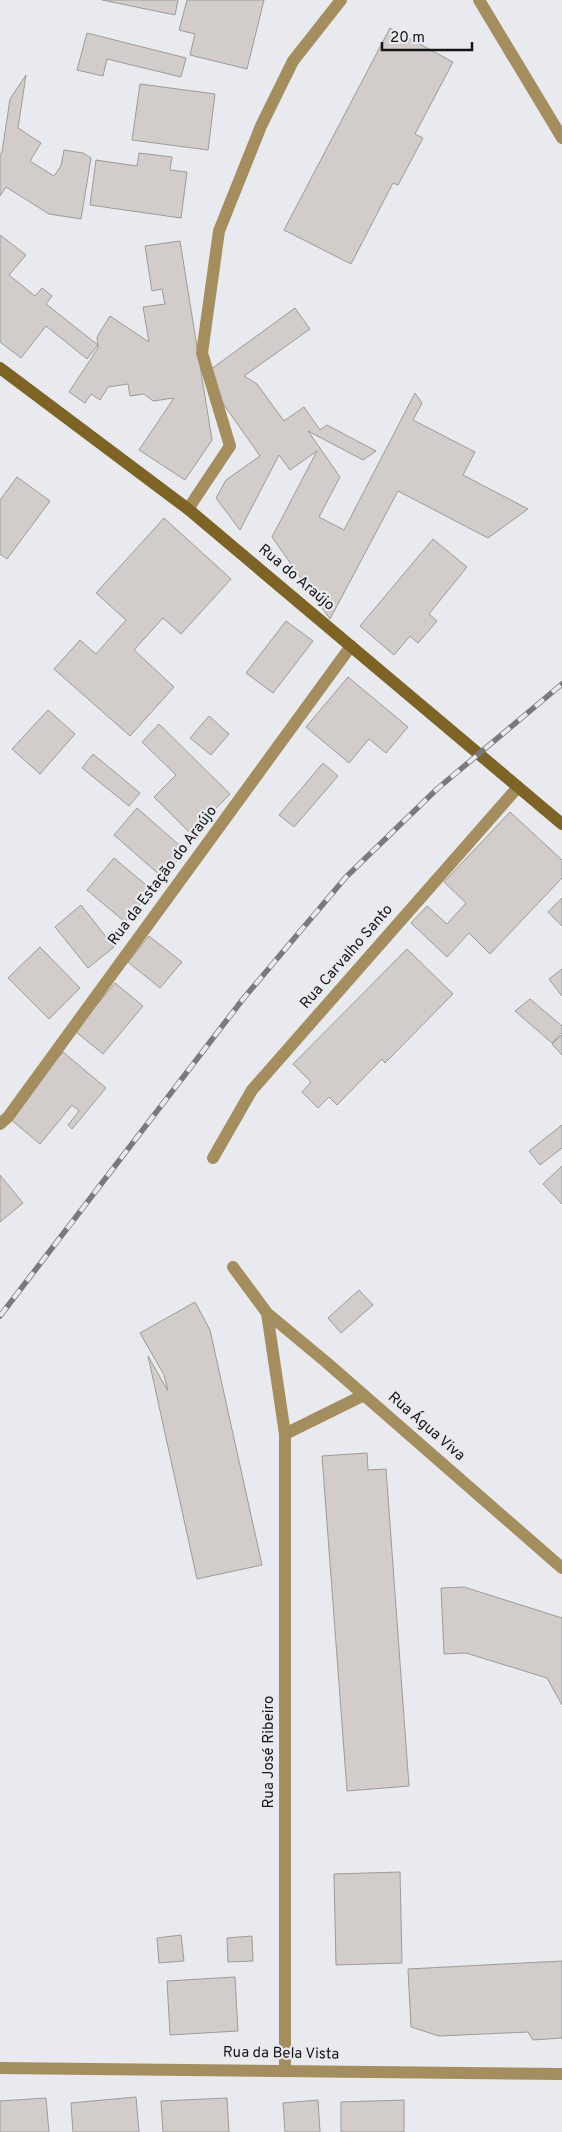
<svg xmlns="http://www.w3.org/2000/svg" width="562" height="2132" font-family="Overpass,sans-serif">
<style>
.building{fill:#d2cdca;stroke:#9f9a97}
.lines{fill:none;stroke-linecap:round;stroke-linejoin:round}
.street{stroke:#a58e5d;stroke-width:12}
.secondary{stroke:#7d6324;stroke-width:12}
.rail-casing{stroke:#787a7d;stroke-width:5.5}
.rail{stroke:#e8eaef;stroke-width:4;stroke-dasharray:11;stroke-linecap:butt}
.labels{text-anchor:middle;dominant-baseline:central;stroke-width:4.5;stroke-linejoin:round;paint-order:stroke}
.street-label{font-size:15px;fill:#141516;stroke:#e8eaef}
</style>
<rect width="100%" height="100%" fill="#e8eaef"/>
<!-- building -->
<path class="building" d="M102,0h76l-3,15z
M187,0h77l-17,69 -57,-14 5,-21 -16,-4z
M390,28l63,34 -38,72 8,4 -25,47 -5,-2 -42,81 -67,-34z
M87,33l99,25 -5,19 -74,-18 -4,17 -26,-6z
M26,75l-8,53 23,15 -11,18 24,15 7,-10 3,-16 19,3 8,5 -10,61 -32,-5 -43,-27 -6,9v-41l2,-3 8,-53z
M140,84l75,10 -7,56 -76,-10z
M139,153l33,4 -2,13 17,2 -6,46 -91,-13 6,-45 41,6z
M0,235l26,20 -17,20 26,21 7,-8 10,8 -6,8 52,41 -11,14 -41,-33 -25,32 -21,-16z
M180,241l32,199 -27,40 -46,-30 35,-52 -21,3 -9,-7 -14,2 -2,-12 -20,3 -8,13 -9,-6 -6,9 -16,-11 29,-44 -1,-11 13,-21 39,26 -6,-35 22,-3 -3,-15 -10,2 -7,-45z
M295,308l15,21 -66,47 13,8 27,37 20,-14 16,23 7,-5 49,26 -13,9 -55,-29 32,46 -21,40 25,13 71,-137 7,10 -9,17 62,32 -12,23 65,34 -40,29 -90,-47 -68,128 -58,-82 45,-86 -27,19 -11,-15 -39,75 -24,-32 10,-18 34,-24 -57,-81z
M17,477l33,24 -43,58 -7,-5v-54z
M164,518l67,61 -50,55 -18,-16 -29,32 40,37 -44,49 -76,-67 26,-29 16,14 30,-34 -30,-27z
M433,539l34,28 -38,47 8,7 -19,22 -8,-7 -16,19 -34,-29z
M286,621l27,20 -40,52 -27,-20z
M348,677l60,50 -22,26 -17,-14 -20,24 -43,-36z
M48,710l27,24 -35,40 -28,-25z
M209,716l20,18 -18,21 -21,-17z
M159,724l71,70 -39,40 -37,-37 22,-22 -34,-33z
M93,754l47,39 -11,13 -47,-38z
M323,763l15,13 -44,51 -15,-12z
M137,808l49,43 -24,26 -48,-42z
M510,812l52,48v18l-72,76 -21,-21 -22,24 -36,-34 16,-17 20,18 19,-21 -22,-21z
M114,858l38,32 -27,32 -38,-32z
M562,898v28l-14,-14z
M81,905l33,42 -26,21 -33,-41z
M149,936l33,26 -22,26 -32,-26z
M40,947l40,41 -31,31 -41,-41z
M407,949l46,45 -68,69 -3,-4 -45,46 -8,-8 -11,11 -16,-16 9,-10 -18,-18z
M562,969v27l-13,-17z
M115,983l28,23 -40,48 -28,-23z
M530,999l32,27v7l-10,10 -37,-32z
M562,1035v20l-10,-11z
M63,1052l43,36 -34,41 -4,-4 11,-14 -7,-6 -32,39 -31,-26z
M562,1125v23l-22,17 -11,-14z
M562,1166v38l-19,-20z
M0,1175l23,28 -23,19z
M359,1290l14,15 -32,28 -13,-15z
M195,1302l15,28 52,235 -65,14 -49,-223 20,35 -4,-16 -24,-42z
M367,1453l1,17 18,-1 23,317 -62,5 -25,-335z
M464,1587l98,31v87l-15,-27 -81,-25 -22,1 -3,-66z
M400,1872l2,91 -66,2 -2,-91z
M181,1935l3,26 -25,2 -2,-25z
M252,1936l1,25 -25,1 -1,-24z
M562,1961v77l-29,2 -5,-8 -89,4 -28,-9 -3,-58z
M235,1977l3,54 -68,4 -3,-54z
M136,2097l3,35h-66l-2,-29z
M46,2098l3,34h-49v-31z
M227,2098l2,34h-66l-2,-31z
M318,2100l2,32h-35l-2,-29z
M404,2100v32h-63v-30z"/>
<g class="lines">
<!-- street -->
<path class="street" d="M479,0l83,138
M188,509l42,-63 -28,-93 17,-122 42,-105 32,-65 48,-61
M0,1124l8,-7 343,-471
M213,1158l39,-68 266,-303
M233,1267l34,46 18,121v636
M267,1313l59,49 236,206
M285,1434l79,-39
M0,2068l562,6"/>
<!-- secondary -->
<path class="secondary" d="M0,368l188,141 374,315"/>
<!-- rail casing -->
<g class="rail-casing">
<path id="rail" d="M0,1316l243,-317 103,-122 91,-88 125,-105"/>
</g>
<!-- rail -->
<use href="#rail" class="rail"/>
</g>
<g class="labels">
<!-- street labels -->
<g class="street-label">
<text transform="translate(296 578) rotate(40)">Rua do Araújo</text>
<text transform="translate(163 876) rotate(-53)">Rua da Estação do Araújo</text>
<text transform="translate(347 957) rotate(-49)">Rua Carvalho Santo</text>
<text transform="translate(426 1427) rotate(41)">Rua Água Viva</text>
<text transform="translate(269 1752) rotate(-90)">Rua José Ribeiro</text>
<text transform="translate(281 2054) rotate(1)">Rua da Bela Vista</text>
</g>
</g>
<!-- scale -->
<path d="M382 42v8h90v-8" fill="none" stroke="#141516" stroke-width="2.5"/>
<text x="390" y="42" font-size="15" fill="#141516" stroke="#e8eaef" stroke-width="4" paint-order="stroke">20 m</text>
</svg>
